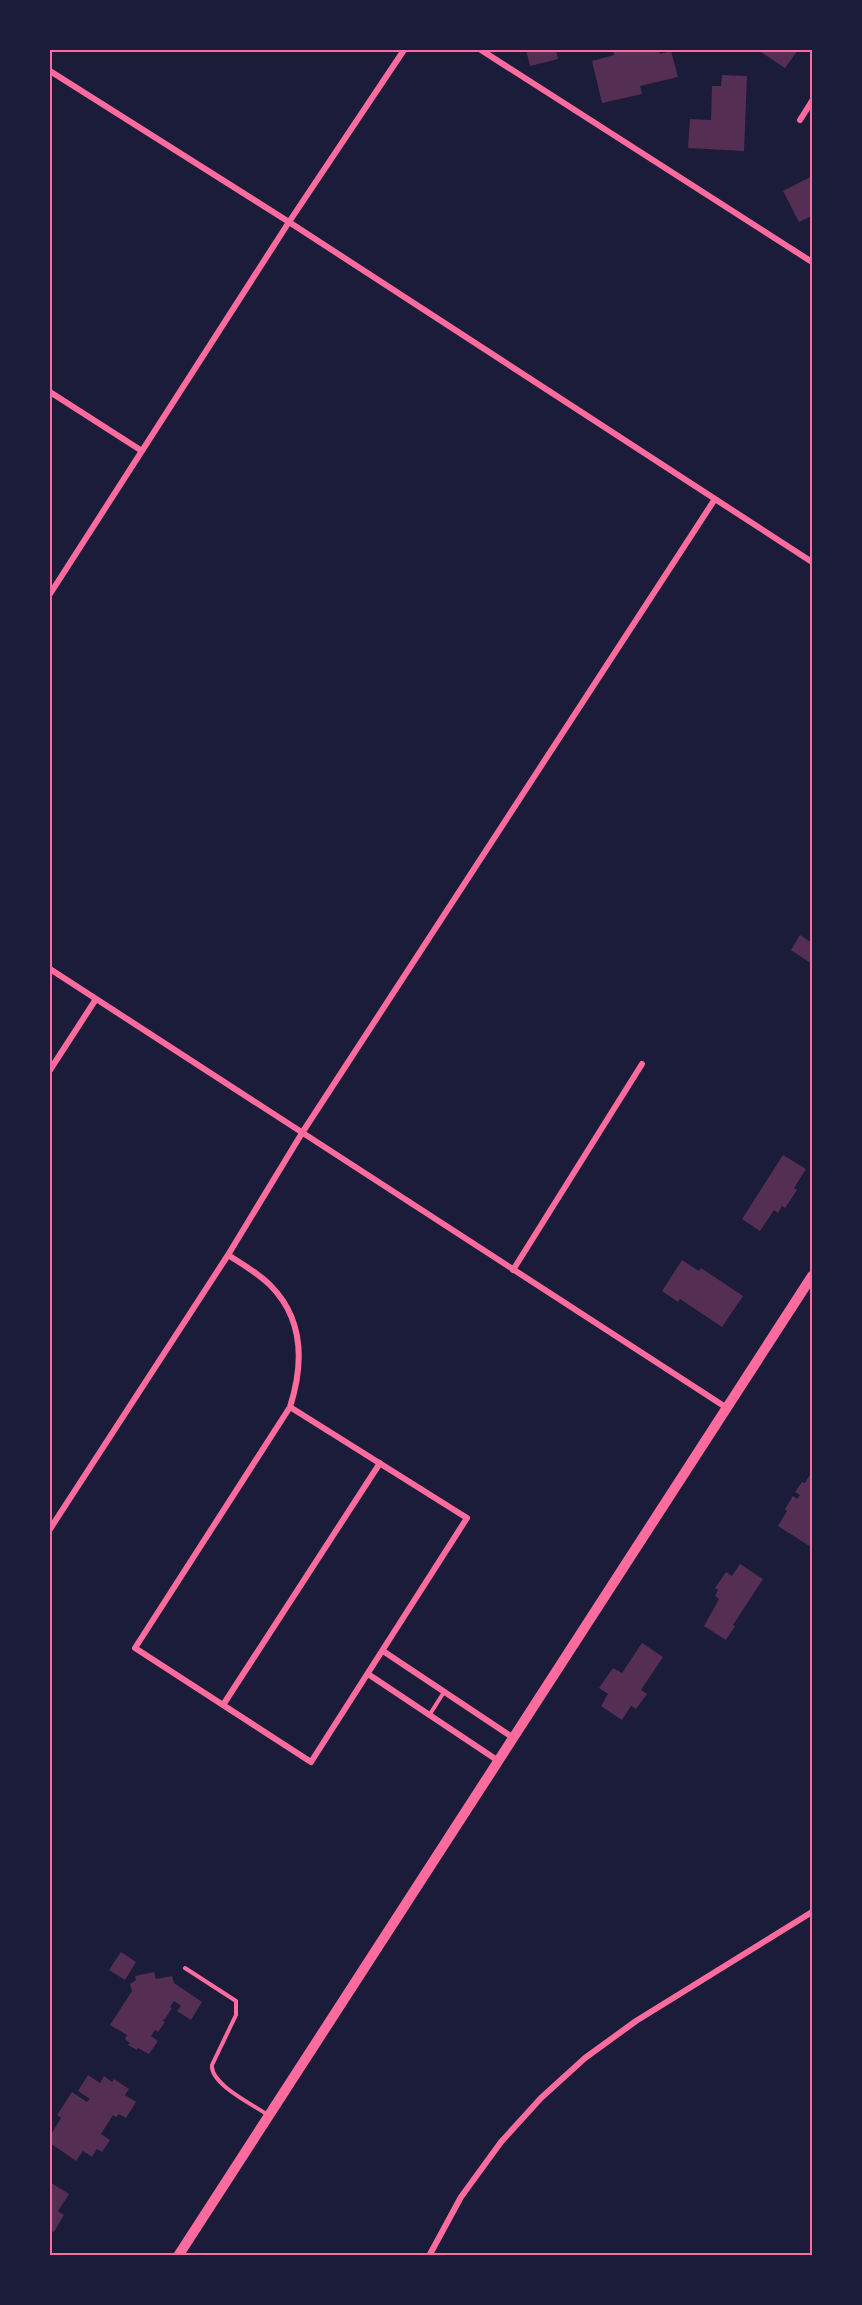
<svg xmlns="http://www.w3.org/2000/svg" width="862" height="2305" font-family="'Noto Serif',serif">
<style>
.building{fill:#542f53}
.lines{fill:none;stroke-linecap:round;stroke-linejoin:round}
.service{stroke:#ff6b9d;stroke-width:4}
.minor{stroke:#ff6b9d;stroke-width:6}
.secondary{stroke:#ff6b9d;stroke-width:10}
.neatline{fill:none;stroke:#ff6b9d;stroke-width:2}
</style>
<rect width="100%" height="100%" fill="#1b1b3a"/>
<!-- building -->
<path class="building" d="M526,50h30l2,9 -28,7z
M613,50h46l1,4 11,-3 7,26 -38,9 2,8 -40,9 -10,-42 22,-6z
M758,50h40l-13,18z
M722,75l25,1 -3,75 -56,-3 2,-29 21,1 1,-34h9z
M812,176v40l-13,6 -16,-31z
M800,935l12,8v21l-21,-14z
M783,1155l23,14 -12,19 3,2 -12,18 -3,-2 -4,7 -4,-3 -14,21 -18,-12z
M682,1260l17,11 2,-3 42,28 -21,31 -42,-28 -2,3 -16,-11z
M812,1471v73l-1,3 -33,-21 9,-15 -2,-2 8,-13 4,3 3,-4 -5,-3 7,-10 3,1z
M740,1564l23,15 -30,46 2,1 -9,14 -22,-14 15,-27 -4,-3 3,-6 -3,-2 11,-16 6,4z
M642,1643l21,14 -22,33 6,4 -11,15 -5,-3 -9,14 -21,-14 7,-12 -9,-6 14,-20 9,5z
M121,1952l15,10 -11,18 -16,-10z
M154,1972l2,7 16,-3 2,7 28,19 -11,18 -14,-9 4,-5 -7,-5 -4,6 2,1 -7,11 -3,1 3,2 -7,10 -3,-2 -4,6 7,5 -9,13 -11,-6 -1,2 -9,-5 2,-2 -5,-4 2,-4 -17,-10 22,-34 -2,-7 6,-4 -1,-4z
M88,2075l12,8 4,-7 8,6 2,-3 15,10 -4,6 11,7 -10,16 -7,-4 -3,3 -3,-2 -12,19 9,6 -8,12 -5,-3 -5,8 -9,-6 -7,10 -26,-18v-7l11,-18 -4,-3 15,-23 15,10 3,-3 -12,-8z
M50,2182l19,12 -11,17 6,4 -10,17 -4,-2z"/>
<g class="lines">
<!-- service -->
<path class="service" d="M430,1714l14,-22
M185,1968l51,33v14l-24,50c-2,19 40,39 56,50"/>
<!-- minor -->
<path class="minor" d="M481,50l331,212
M50,71l239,151 523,340
M800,120l12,-19
M50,392l92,59
M50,594l239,-372 115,-172
M50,969l677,439
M50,1070l46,-71
M228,1255c14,9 30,18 42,30 34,34 34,78 20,122l-155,241 176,114 156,-244 -177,-111
M513,1270l129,-206
M50,1529l178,-274 74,-122 413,-634
M383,1651l129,86
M368,1674l129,86
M223,1705l157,-242
M429,2256l32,-59 40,-55 40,-44 44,-40 51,-37 176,-109"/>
<!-- secondary -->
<path class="secondary" d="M178,2256l634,-980"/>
</g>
<!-- border -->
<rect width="862" height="2305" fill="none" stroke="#1b1b3a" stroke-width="102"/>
<rect x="51" y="51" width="760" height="2203" class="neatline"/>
</svg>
